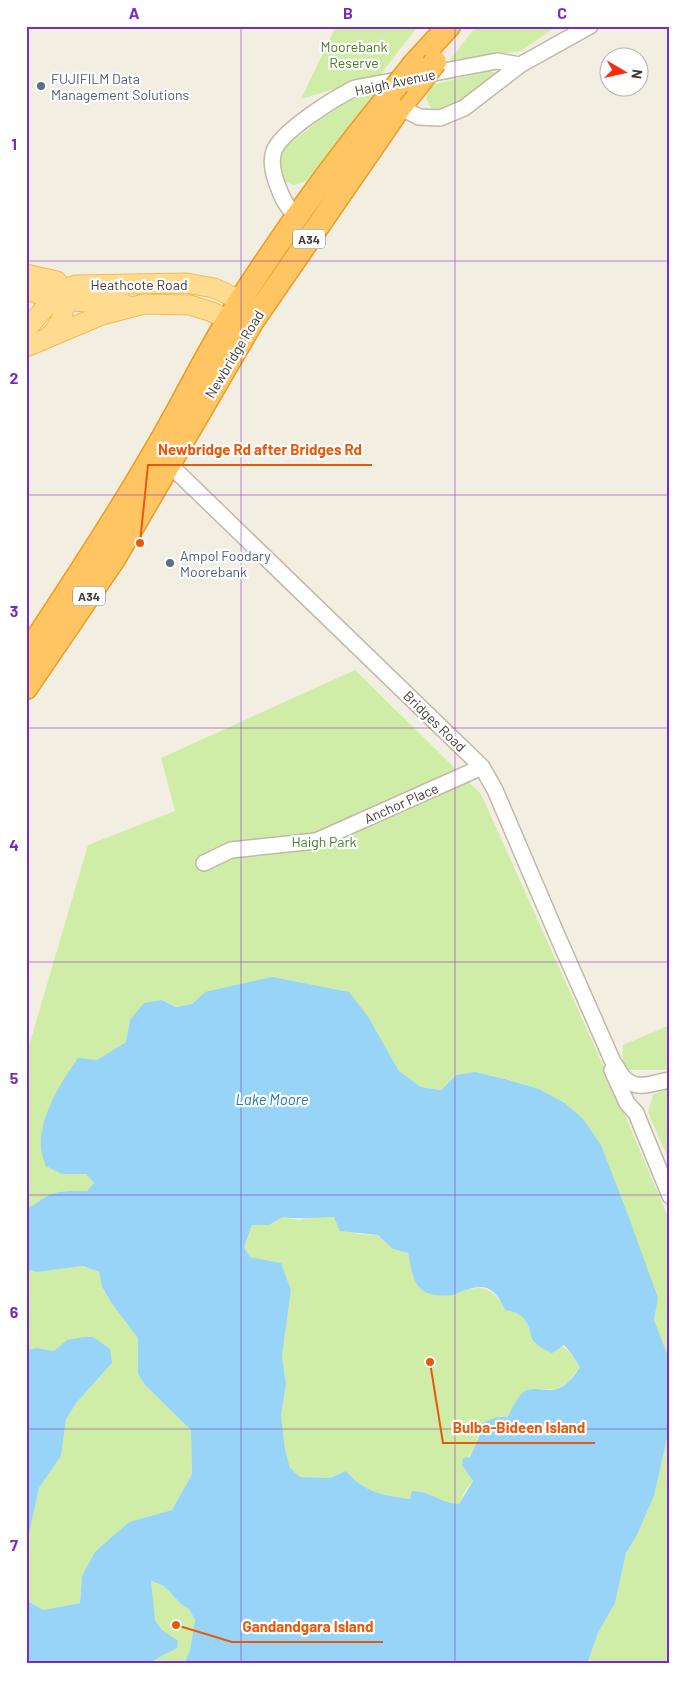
<svg xmlns="http://www.w3.org/2000/svg" width="696" height="1690" font-family="Barlow,sans-serif">
<style>
.green{fill:#cfeda6}
.water{fill:#97d4f8;fill-rule:evenodd}
.lines{fill:none;stroke-linecap:round;stroke-linejoin:round}
.minor-casing{stroke:#c2b8a7;stroke-width:18}
.major-casing{stroke:#f0bb54;stroke-width:21}
.highway-casing{stroke:#ee9b22;stroke-width:25}
.minor{stroke:#fff;stroke-width:15}
.major{stroke:#ffdb90;stroke-width:19}
.highway{stroke:#ffc562;stroke-width:22}
.highway-bridge-casing{stroke:#ee9b22;stroke-width:25;stroke-linecap:butt}
.highway-bridge{stroke:#ffc562;stroke-width:22}
.grid{fill:none;stroke:#7b2cbf;stroke-width:1;stroke-opacity:0.55}
.service-dot{fill:#5c6f8a;stroke:#fff;stroke-width:2}
.labels{text-anchor:middle;dominant-baseline:central;stroke-width:4.5;stroke-linejoin:round;paint-order:stroke}
.shield{fill:#fff;stroke:#7d7770;stroke-width:1}
.shield-label{font-size:12px;font-weight:bold;fill:#453d32}
.park-label{font-size:14px;fill:#467d20;stroke:#fff}
.service-label{font-size:14px;fill:#4e5e75;stroke:#fff;text-anchor:start}
.street-label{font-size:14px;fill:#453d32;stroke:#fff}
.water-label{font-size:15px;font-style:italic;fill:#207ab3;stroke:#fff}
.leader{fill:none;stroke:#e8590c;stroke-width:2}
.callout-dot{fill:#e8590c;stroke:#fff;stroke-width:2}
.callout-label{font-size:15px;text-anchor:middle;font-weight:bold;fill:#e8590c;stroke:#fff;stroke-width:4.5;stroke-linejoin:round;paint-order:stroke}
.neatline{fill:none;stroke:#7b2cbf;stroke-width:2}
.grid-label{font-size:16px;text-anchor:middle;font-weight:bold;fill:#7b2cbf}
</style>
<rect width="100%" height="100%" fill="#f3eee2"/>
<!-- green -->
<path class="green" d="M336,26h82l-38,49 -79,24z
M476,26h81l-36,25 -71,9z
M490,71l6,2 -40,32 -17,8 -9,-2 1,-3 -5,-9 5,-14z
M370,93l5,3 -69,85 -12,4 -8,-3 -4,-7 -2,-16 6,-13 36,-28 27,-17z
M355,670l126,124 139,309 50,119v139l-16,-41 4,-22 -119,-209c-19,-6 -67,-23 -84,-13 -5,4 -10,10 -14,14l-20,-3 -22,-16 -30,-53 -164,-26c-16,16 -22,19 -43,8l-32,20 -4,22 -29,18 -35,114h24l8,9 -7,8c-12,0 -25,-1 -36,3 -9,3 -15,12 -25,14v-152l62,-211 87,-34 -14,-53z
M670,1025v45h-48l1,-25z
M670,1087v76l-22,-51 5,-17z
M283,1217l16,3 13,-3h22l24,17 20,1 15,14 15,4 5,23 43,18c24,-11 37,-8 49,16 19,3 23,11 27,29 29,6 32,2 48,28l-12,15 -11,7h-21l-17,9 -12,19 -6,-1 -20,8c-2,15 -8,30 -19,41l11,16 -7,8 -7,15h-7l-33,-13 -8,8c-28,-4 -46,-6 -65,-28l-16,7 -30,-1 -10,-9 -5,-19 -4,-33 5,-32 -4,-28 9,-66 -10,-27 -31,-6 -6,-10 8,-22h17z
M83,1266l16,6 3,16 10,16 26,34v36l7,11 46,45 1,44 -20,36 -43,12 -47,54 -2,27 -37,7 -17,-10v-52l13,-60 22,-32 5,-37 11,-17 35,-39 -44,-23 -14,11 -17,-3 -11,2v-81l11,3z
M670,1425v239h-83l11,-31 17,-30 11,-50 10,-16 18,-41z
M150,1581l14,5 18,19 7,4 6,11 -5,30 -6,14h-35l6,-6 12,-4 -5,-24 -7,-10z"/>
<!-- water -->
<path class="water" d="M272,977l77,15 20,26 30,53 22,16 20,3 15,-15 19,-3 34,8 30,9 27,15 17,15 18,26 27,70 30,83 -4,22 16,41v64l-16,71 -18,41 -10,16 -11,50 -17,30 -11,31h-403l6,-14 5,-30 -6,-11 -7,-4 -18,-19 -13,-5 4,39 7,10 16,11 -1,7c-10,6 -20,9 -28,16h-123v-64l17,10 37,-7 2,-27 13,-24 34,-30 43,-12 20,-36 -1,-44 -46,-45 -7,-11v-36l-26,-34 -10,-17 -3,-15 -16,-6 -46,6 -11,-3v-61c10,-2 16,-11 25,-14 11,-4 24,-3 36,-3l7,-8 -8,-9h-24l-16,-8c-2,-6 -5,-13 -5,-19 -2,-30 20,-65 37,-89l19,2 29,-18 4,-22 14,-17 18,-3 14,7 16,-3 13,-12zM283,1217c17,3 34,0 51,0l6,14 38,4 15,14 15,4c4,19 5,39 27,42 7,1 17,1 23,-2 9,-3 21,-9 31,-4 8,4 12,13 16,21 12,2 20,6 24,18 2,4 1,8 3,11 5,7 13,11 20,14l12,-8 7,8 9,14c-5,8 -13,19 -23,22 -10,3 -22,-3 -32,2 -8,5 -13,19 -18,26 -10,-1 -17,2 -26,7l-2,13 -9,20 -7,1 -1,7 11,16 -14,23c-16,0 -31,-14 -47,-13l-2,8c-27,-4 -45,-6 -64,-28l-16,7 -30,-1 -10,-9 -5,-19 -4,-33 5,-32 -4,-28 9,-66 -10,-27 -31,-6 -6,-10 8,-22h17z
M84,1337h9l17,12 2,14 -35,39 -11,17 -5,37 -22,32 -13,60v-198l11,-2 17,3 13,-11z"/>
<g class="lines">
<!-- minor casing -->
<g class="minor-casing">
<path id="minor" d="M400,107l19,10 21,1 24,-10 56,-43 70,-39
M297,217c-12,-12 -15,-19 -21,-36 -3,-9 -6,-20 -2,-30 7,-20 61,-53 81,-63l142,-27 23,4
M161,460l8,4 35,34 278,269 13,23 62,145 56,127c4,5 7,12 11,16 14,14 30,4 46,2
M204,863l27,-13 85,-9 166,-74
M612,1070l15,33 9,10 34,83"/>
</g>
<!-- major casing -->
<g class="major-casing">
<path id="major" d="M26,274l31,7
M44,279c6,3 12,6 16,12 10,15 0,37 -13,47
M26,289c30,15 64,13 97,14
M26,329c16,-15 27,-38 50,-44l110,-2 28,5 26,12
M26,347l76,-32 42,-11 46,1 22,7 16,8"/>
</g>
<!-- highway casing -->
<g class="highway-casing">
<path id="highway" d="M414,64l35,-38
M26,655c43,-66 87,-131 126,-199 31,-51 55,-105 88,-155 46,-72 97,-142 151,-208
M26,688l88,-129 138,-237 148,-215 17,-21"/>
</g>
<!-- minor -->
<use href="#minor" class="minor"/>
<!-- major -->
<use href="#major" class="major"/>
<!-- highway -->
<use href="#highway" class="highway"/>
<!-- highway-bridge casing -->
<g class="highway-bridge-casing">
<path id="highway-bridge" d="M417,86l18,-24
M391,93l23,-29"/>
</g>
<!-- highway-bridge -->
<use href="#highway-bridge" class="highway-bridge"/>
</g>
<!-- grid -->
<path class="grid" d="M241,26v1638M455,26v1638M26,261h644M26,495h644M26,728h644M26,962h644M26,1195h644M26,1429h644"/>
<!-- markers -->
<g class="service-dot">
<circle cx="41" cy="86" r="5"/>
<circle cx="170" cy="563" r="5"/>
</g>
<g class="labels">
<!-- shield labels -->
<g class="shield">
<rect x="293" y="229.5" width="32" height="19" rx="4"/>
<rect x="73" y="586.5" width="32" height="19" rx="4"/>
</g>
<g class="shield-label">
<text x="309" y="239">A34</text>
<text x="89" y="596">A34</text>
</g>
<!-- park labels -->
<g class="park-label">
<text x="354" y="46">Moorebank<tspan x="354" dy="16">Reserve</tspan></text>
<text x="324" y="841">Haigh Park</text>
</g>
<!-- service labels -->
<g class="service-label">
<text x="51" y="78">FUJIFILM Data<tspan x="51" dy="16">Management Solutions</tspan></text>
<text x="180" y="555">Ampol Foodary<tspan x="180" dy="16">Moorebank</tspan></text>
</g>
<!-- street labels -->
<g class="street-label">
<text transform="translate(395 82) rotate(-12)">Haigh Avenue</text>
<text x="139" y="284">Heathcote Road</text>
<text transform="translate(234 354) rotate(-59)">Newbridge Road</text>
<text transform="translate(435 721) rotate(44)">Bridges Road</text>
<text transform="translate(401 803) rotate(-24)">Anchor Place</text>
</g>
<!-- water labels -->
<g class="water-label">
<text x="272" y="1099">Lake Moore</text>
</g>
</g>
<!-- callouts -->
<path class="leader" d="M140 543L148 465H372M430 1362L443 1443H595M176 1625L232 1642H383"/>
<g class="callout-dot">
<circle cx="140" cy="543" r="5"/>
<circle cx="430" cy="1362" r="5"/>
<circle cx="176" cy="1625" r="5"/>
</g>
<g class="callout-label">
<text x="260" y="455">Newbridge Rd after Bridges Rd</text>
<text x="519" y="1433">Bulba-Bideen Island</text>
<text x="308" y="1632">Gandandgara Island</text>
</g>
<!-- border -->
<rect width="696" height="1690" fill="none" stroke="#ffffff" stroke-width="55"/>
<!-- north arrow -->
<g transform="translate(624 72) rotate(99)"><circle r="24" fill="#ffffff" stroke="#b5b1ad"/>
<path d="M0-4L9 19L0 12L-9 19Z" fill="#ff290e"/>
<text y="-8" font-size="14" font-weight="bold" text-anchor="middle" fill="#453d32">N</text>
</g>
<rect x="28" y="28" width="640" height="1634" class="neatline"/>
<g class="grid-label">
<text x="134" y="19">A</text>
<text x="348" y="19">B</text>
<text x="562" y="19">C</text>
<text x="14" y="150">1</text>
<text x="14" y="384">2</text>
<text x="14" y="617">3</text>
<text x="14" y="851">4</text>
<text x="14" y="1084">5</text>
<text x="14" y="1318">6</text>
<text x="14" y="1551">7</text>
</g>
</svg>
